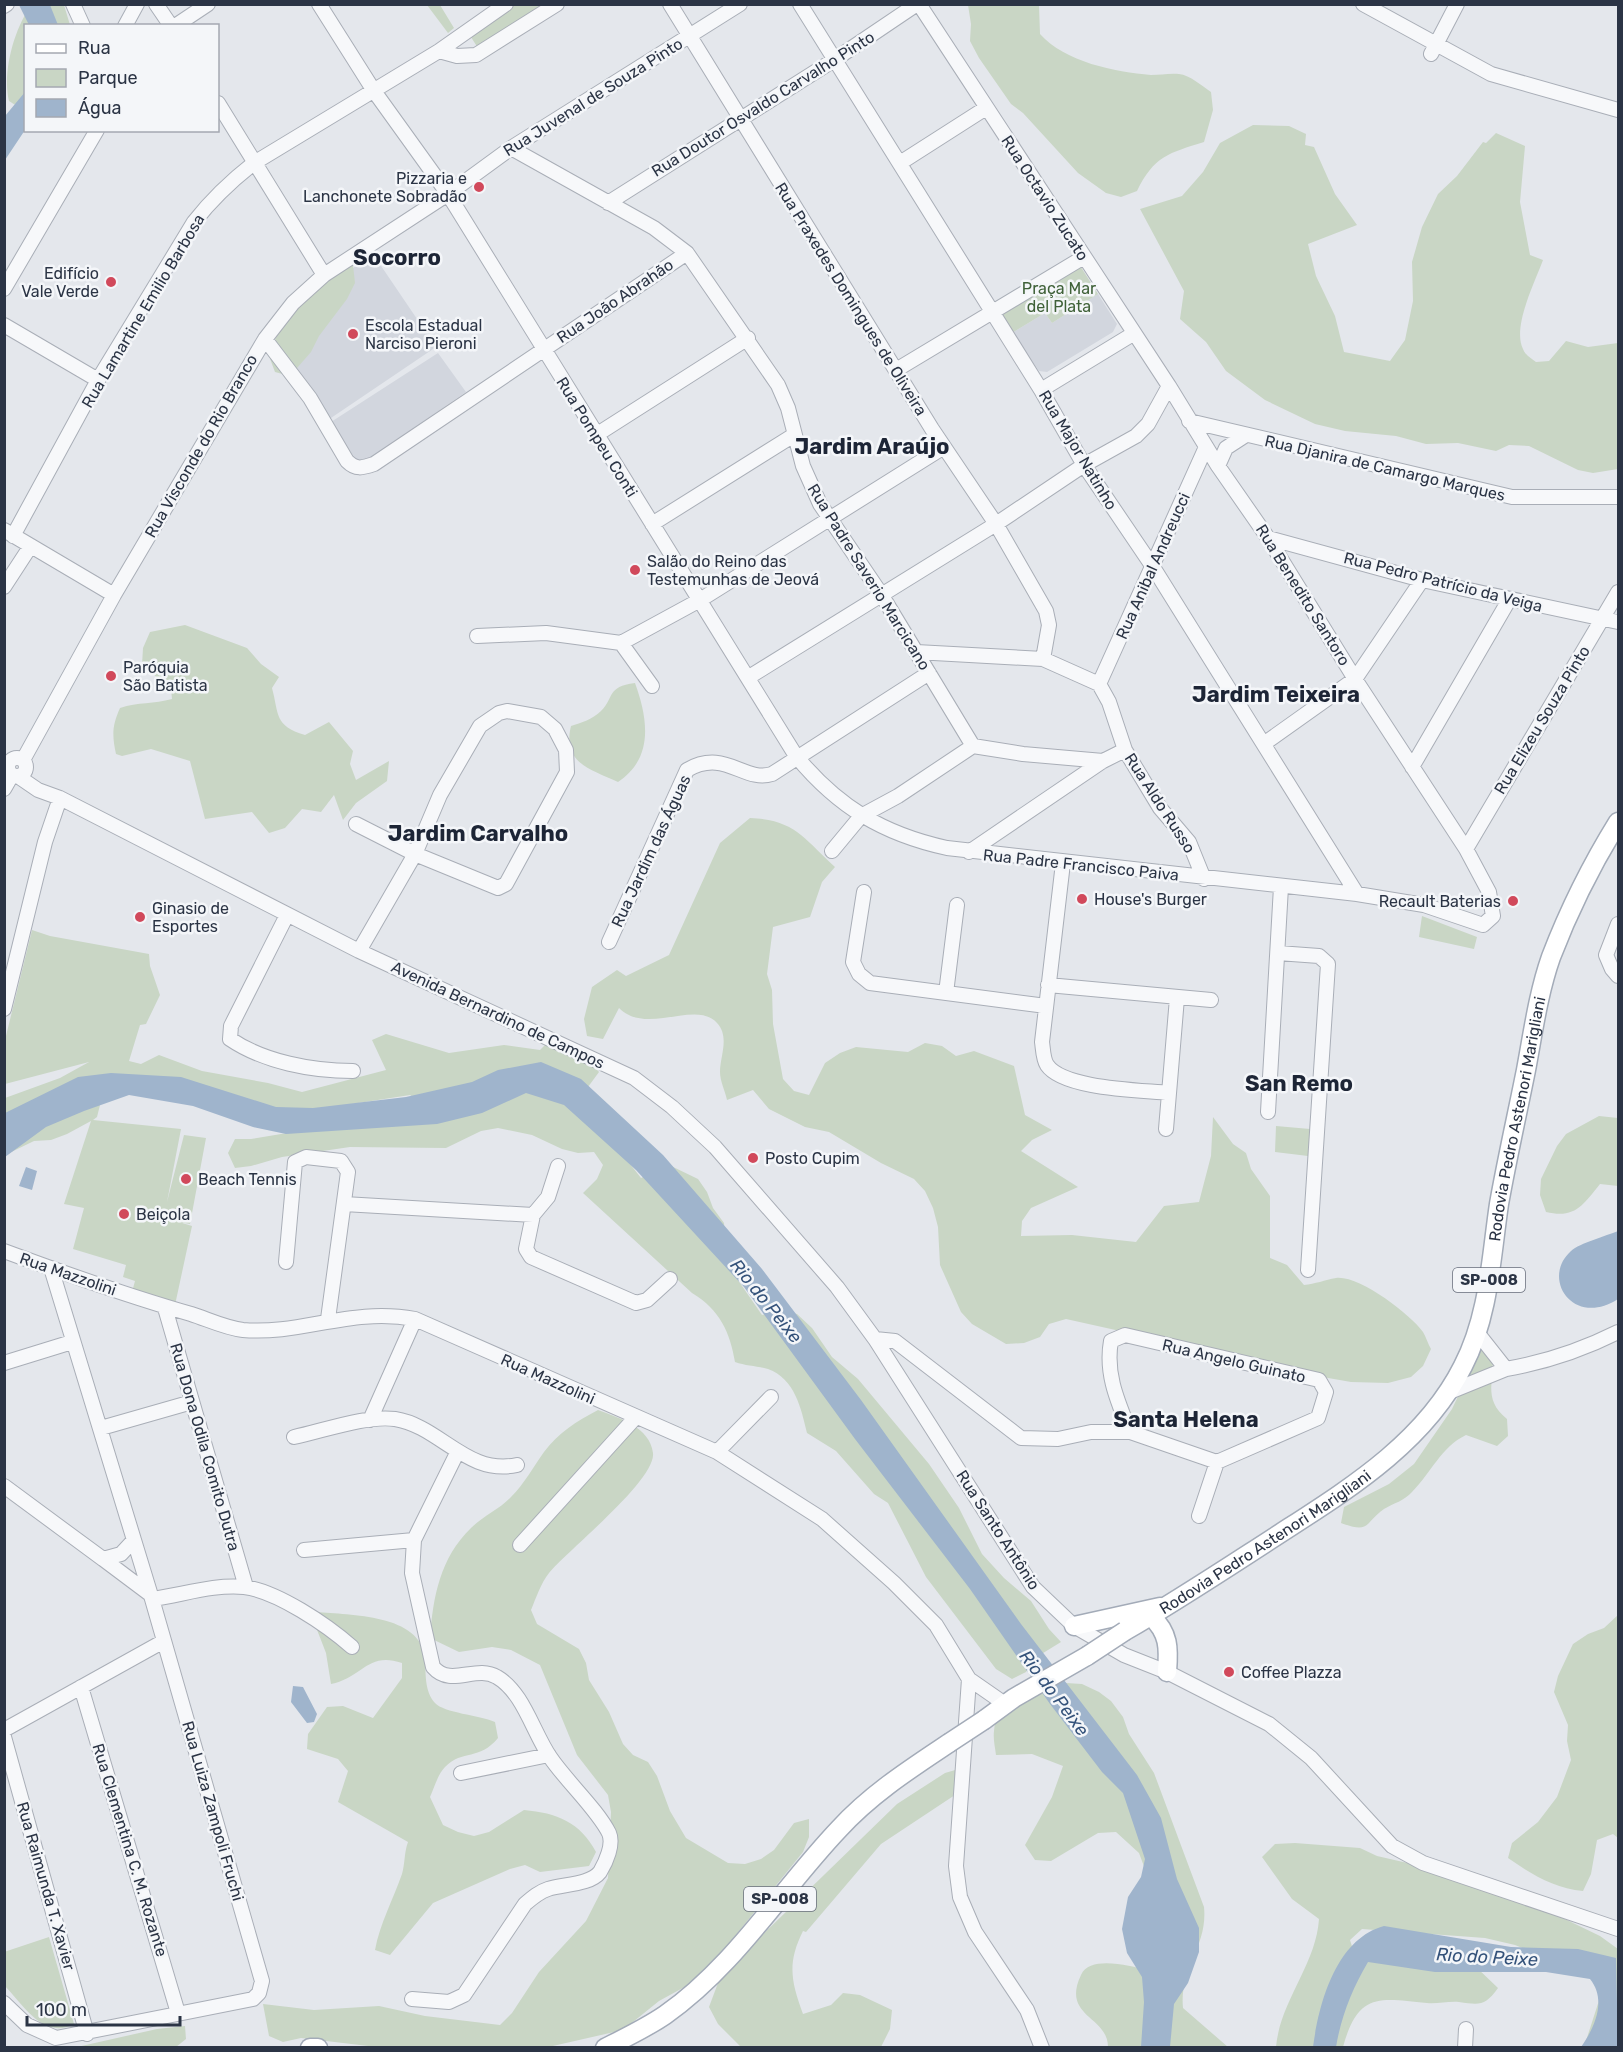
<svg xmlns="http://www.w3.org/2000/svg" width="1623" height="2052" font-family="Rubik,sans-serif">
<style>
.built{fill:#d2d6de}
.green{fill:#c9d6c5}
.water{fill:#9fb4cc}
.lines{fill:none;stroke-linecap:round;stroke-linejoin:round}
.minor-casing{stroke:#a9aeb7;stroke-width:16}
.major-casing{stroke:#a3abb8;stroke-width:21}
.minor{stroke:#f7f8fa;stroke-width:14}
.major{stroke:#fff;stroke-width:18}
.major-bridge-casing{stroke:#a3abb8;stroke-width:21;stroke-linecap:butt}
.major-bridge{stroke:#fff;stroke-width:18}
.poi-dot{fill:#d1495b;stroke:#f4f6f9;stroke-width:2}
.labels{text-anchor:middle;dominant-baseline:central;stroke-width:5;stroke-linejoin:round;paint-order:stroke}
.shield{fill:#f4f6f9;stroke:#676e7b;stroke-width:1.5}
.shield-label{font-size:15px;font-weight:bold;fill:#2b3445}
.street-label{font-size:16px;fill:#2b3445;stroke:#f4f6f9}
.poi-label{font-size:16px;fill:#2b3445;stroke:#f4f6f9;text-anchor:start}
.park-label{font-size:16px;fill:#3f6138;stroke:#f4f6f9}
.water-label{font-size:18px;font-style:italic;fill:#34527a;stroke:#f4f6f9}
.district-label{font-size:22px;font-weight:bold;fill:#1d2536;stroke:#f4f6f9}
</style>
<rect width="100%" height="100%" fill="#e4e7ec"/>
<!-- built -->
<path class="built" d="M373,254l63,93 -108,73 -51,-77 28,-41z
M1098,294l19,30 -4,8 -66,40 -8,-1 -27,-38 33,-20 7,10z
M438,353l28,39 -103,71 -7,-3 -25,-38z"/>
<!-- green -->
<path class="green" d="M32,4l32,1 6,20 -44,1 -1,83 -2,1 -14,-9c-7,-28 5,-73 23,-97z
M427,5h13l14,23 -6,5z
M515,5h34l-71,43 -9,-14z
M968,5h71l1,29c25,28 75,38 111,41 9,0 19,-2 28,-1 11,1 23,12 32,18l2,18 -9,32c-35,11 -50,14 -67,49l-16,6 -15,-4 -28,-20 -55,-60 -12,-9 -32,-46 -9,-17 1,-17z
M1253,125l36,1 17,8 -1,11 9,2 21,47 22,31 -49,19 8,32 19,40 9,36 46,9 15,-21 8,-39 -1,-39 10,-35 16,-33 19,-18 26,-34 3,1 10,-10 29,13 -5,56 10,53 13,5c-8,22 -31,67 -20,89 2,6 8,9 13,13l13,-1 17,-20 22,6 30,-4v126l-25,4 -15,-3 -49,-24 -20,-1 -13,6 -38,-8 -32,1 -30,-8 -51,-5 -30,-7 -50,-24 -39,-29 -20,-29 -26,-23 4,-28 -44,-82 42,-13 21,-24 17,-29z
M344,258l9,7 2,18 -8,16 -28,37 -8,16 -21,24 -15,-4 -6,-16 12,-32z
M1079,264l19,30 -46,29 -7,-10 -33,20 -12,-20z
M185,625l62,23 14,16 18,13 -7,11c7,26 2,38 33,47l24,-13 24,29 -3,13 6,16 33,-19 -2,20 -31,22 -13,17 -9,-25 -13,17 -19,-3 -17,19 -16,5 -17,-21 -47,7 -15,-58 -39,-12 -29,7 -6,-2c-4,-19 -4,-28 4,-46 18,-6 34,-4 52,-9l-1,-10 -29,-24 1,-17 7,-16z
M635,683c13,36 19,75 -17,99 -28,-13 -56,-19 -47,-56 10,-3 22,-7 30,-15 14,-14 5,-24 34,-28z
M750,818c46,2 54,21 85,49l-13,15 -12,35 -37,10 -6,47 5,16 1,34 10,55 11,12 15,4 16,-32 15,-10 16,-6 52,5 17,-9 17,3 14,10 18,-5 40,15 11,49 27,15 -20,10 -11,11 57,36 -47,21 -9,13 -1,15 51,-1 64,7 28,-36 35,-4 12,-46 2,-39 20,27 13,9 5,16 19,27v62l17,7 17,20c11,-1 21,-5 32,-7 23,-3 74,36 87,54 3,5 5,12 8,17l-8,17 -12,11 -23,6 -37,-1 -130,-23 -92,-26 -63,-14 -17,5 -9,13 -16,6 -18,1 -34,-20 -11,-12 -21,-47 -2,-38 -5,-19 -8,-17 -11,-12 -33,-16 -52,-31 -24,-5 -36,-18 -16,-19 -26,10c-2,-9 -7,-19 -7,-28 0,-16 10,-35 -3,-49 -21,-24 -70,13 -98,-15l-16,31 -16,-3 -3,-17 8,-32 25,-17 9,6 43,-21 51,-112z
M1422,916l55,21 -3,12 -55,-12z
M32,930l18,6 99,18 1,12 10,29 -14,29 -6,1 -11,36 12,3 18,-9 43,16 66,12 34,9 84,-22 -14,-30 14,-6 63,19 55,-8 36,5 5,-5c19,4 43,11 54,27l-11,15 2,26 51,65 28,-13 29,14 9,13 6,16 11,15 1,16 -5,15 42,61 18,-5 17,4 15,14 20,29 26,22 71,85 30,44 23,46 22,24 27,23 18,28 12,13 -26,16 -9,14 -14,7 -16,-10 -70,-92 -38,-74 -14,-9 -38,-43 -29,-18c-6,-25 -12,-54 -39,-64 -10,-3 -22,-3 -33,-7 -5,-30 -15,-52 -43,-69l-109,-100 14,-14 6,-14 -9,-13 -16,1 -16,-4 -30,-14 -34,-7 -17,3 -35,17 -96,-1 -68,10 -31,9 -16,2 -7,-15 7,-14h16l180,-30 -21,-14 -116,18 -126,-31 -67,19 -4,16 -4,3 88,9 -14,73 17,-67 22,3 -16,86 -11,-2 13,4 -17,79 -43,-13 3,-11 -12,-4 3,-12 -53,-16 11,-41 -20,-4 27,-83 -24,13 -16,6 -17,1 -29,14v-57l55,-20 29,-16 -84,22v-44z
M1599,1116l19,2v68l-18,-2c-17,21 -25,35 -54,28l-6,-17 1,-16 16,-33 9,-12z
M1276,1126l34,3 -2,27 -33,-4z
M1492,1346c5,32 -12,51 15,73l1,17 -11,10 -31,-11c-25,12 -35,38 -54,57 -8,9 -18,11 -28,17 -20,14 -13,25 -43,14l3,-16 45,-23 25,-20 38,-55 28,-59z
M598,1410c21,8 52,17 55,43 3,27 -84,96 -104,120 -8,10 -13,25 -18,37l6,14 42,25 7,14 3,17 20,32 14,32 10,11 15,7 9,14 13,35 16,27 42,25 17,1 16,-5 13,-9 20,-27 15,-4v18l-6,15 -89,110 -24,22 -31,17 -36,29 -79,18h-159l-84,-10 -18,4 -14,-6 -6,-32 51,6 65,-4 46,10 75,9 12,-12 27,-41 47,-51 22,-43 3,-66 -3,-17 -31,-40 -37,-90 -29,-15 -19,-3 -33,5 -29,-14c3,-41 10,-80 41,-110 12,-12 29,-19 40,-31 14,-14 22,-30 33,-45 14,-19 33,-31 54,-42z
M316,1612c34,3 105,2 109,46 1,15 -1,33 10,45 9,10 44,12 60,19l3,16c-19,23 -35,11 -53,29 -7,7 -11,21 -15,30l13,28 15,7 16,4 15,-4 35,-22c33,3 56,12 72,42l-7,14 -49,6 -15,-7 -15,4 -77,34 -43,52 -15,-5c5,-27 18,-50 27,-76 3,-10 2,-21 6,-32l-70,-40 10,-31 -10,-12 -31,-10 1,-15 19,-27 16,-1 30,12 29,-40v-15c-34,-12 -39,14 -71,21l-5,-31 -12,-31z
M1618,1615v223l-5,-4 -16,6 -6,34 -8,17c-29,-3 -52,-17 -75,-33l4,-15 26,-21 19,-25 14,-37 -4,-19 1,-16 -14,-33 4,-16 15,-32 15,-10 16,-6z
M1066,1683l16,1 17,8 12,9 12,16 6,17 25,39 50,134c4,39 -25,62 -21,101l45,39h-120c0,-31 -47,-30 -27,-72 9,-20 49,-9 66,-5l-2,-101 -6,-16 -23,-21 -18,1 -47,28 -16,-1 -10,-15 27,-48 11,-31 -31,-12 -36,1c-1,-8 -3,-16 -2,-24 1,-32 48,-39 72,-48z
M962,1768l-1,23 -80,53 -75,88 -3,-1c-16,32 -12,50 0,83l28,-9 12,-12 17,2 32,15 -2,19 -9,18h-140l-23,-23 -9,-17 12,-32 176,-171 48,-31z
M1295,1843l65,5 17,8 109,25 114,55 18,13v98h-34l21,-65 -90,-37 -30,-7 -123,-9 -12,11 5,16 120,10 23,22c-13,18 -18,17 -39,14 -10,-1 -22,2 -32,1 -48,-5 -69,-11 -84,44h-67c4,-46 40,-82 43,-128l-27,-20 -30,-42 13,-13z
M49,1937l25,87c-30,16 -50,-18 -69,-38l-1,-34z
M185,2026l1,13 -10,8h-99l80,-18z"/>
<!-- water -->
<path class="water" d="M19,5h31l8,20h-29z
M25,92v38l-20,30v-44z
M541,1062l40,17 82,76 99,114 99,131 160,224 116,151 24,43 16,61 22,49v24l-11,31 -14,21 -4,43h-29l3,-45 -2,-25 -15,-24 -5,-24 6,-32 13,-20 4,-18 -22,-66 -21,-21 -52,-68 -80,-115 -115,-150 -111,-152 -108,-117 -72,-65 -38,-12 -44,20 -45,11 -151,10 -33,-7 -60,-21 -64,-11 -45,16 -38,16 -41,30v-44l73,-36 33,-4 70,4 95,30 37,1 93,-11 66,-15 26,-12z
M26,1167l11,4 -5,19 -13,-4z
M1618,1231v68c-44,29 -78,-20 -47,-48 9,-8 35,-15 47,-20z
M293,1686l10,1 14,27 -3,8 -7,1 -16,-21z
M1384,1926l127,21 67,2 38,9 2,89h-37c14,-20 26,-47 9,-68l-44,-7h-111l-67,-10c-16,27 -27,55 -32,85h-23c6,-44 23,-108 71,-121z"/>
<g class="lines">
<!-- minor casing -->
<g class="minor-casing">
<path id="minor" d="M73,4l10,22
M156,4l15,22
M319,4l55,87 74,103 348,562c42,51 87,78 151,92l410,46 67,11 59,20 10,-9 -4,-24 -23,-43 -111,-170 -87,-141 -50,-72 -49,-80 -250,-382
M670,4l262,425 64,95 50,87 3,14 -6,34
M800,4l241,386 43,75 69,102 204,327
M1363,4l128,70 127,36
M4,6l3,-2
M125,26l12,-22
M175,26l33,-22
M439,51l18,5 19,-1 81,-51
M1431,54l26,-50
M218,103l106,172
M511,148l143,80 33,25 91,132 10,23 15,58 17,38 61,90 92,152 50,8 80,7
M900,163l86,-55
M608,203l226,-143 83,-56
M4,289l93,-159
M4,325l94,55
M265,339l45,59 37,63c9,9 15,7 27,3l313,-211
M896,370l188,-113
M1041,390l92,-56
M1189,421l323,76h106
M596,435l152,-97
M1218,466l8,-18 20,-13
M652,524l142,-89
M4,530l110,65
M13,536l85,-156 96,-158c18,-23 37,-41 60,-59l185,-112 67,-47
M1268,538l154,42 196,42
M4,587l26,-40
M477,636l69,-3 75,10 31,43
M621,643l79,-43 244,-153
M916,652l127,7 56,25 10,18 16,48 35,58 29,34 15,37
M749,677l247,-153 88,-59 52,-29 12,-12 21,-38
M1099,684l107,-237
M1265,743l90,-64 67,-99
M8 767a9 9 0 1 1 18 0a9 9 0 1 1-18 0Z
M23,760l91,-165 151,-256 28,-36 31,-28 124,-81 63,-46 229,-144
M1412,767l97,-167
M19,777l19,13 22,8 299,153 275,127 38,29 43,40 122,140 38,52 158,248 41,39 50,29 43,17 102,52 42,34 81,88 31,17 195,66
M4,789l8,-14
M356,824l59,30 83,34 8,-4 61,-112 -1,-22 -11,-21 -14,-12 -34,-6 -8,2 -19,13 -40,69 -25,59 -56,97
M1466,849l152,-257
M832,851l29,-35 37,-20 75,-50
M969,852l134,-91 22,-11
M1063,863l-21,179c1,6 1,17 5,23 16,24 94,25 122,28
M864,892l-11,70 6,12 11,9 176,23
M287,915l-56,111 -1,13c34,23 82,32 123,32
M1618,924l-12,31 6,14 6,7
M609,942l78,-172c38,-22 57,13 85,4l157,-101
M1278,953l41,3 9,8 -20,306
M1048,985l163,15
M946,993l11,-88
M4,1009l41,-167 15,-44
M1268,1112l13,-225
M1166,1129l11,-131
M558,1166l-10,31 -15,18 -7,34 5,8 105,46 11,-3 23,-21
M344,1204l189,11
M4,1251c62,23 124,45 187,63 16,5 34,14 52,16 59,5 108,-23 172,-11l302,133 105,67 72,64 42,42 33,54 36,25
M286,1262l9,-100 11,-5 35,4 7,11 -20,147
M165,1308l81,279
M1476,1331l30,38c41,-7 76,-19 112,-37
M875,1339l20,2 126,97 37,1 33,-7h39l87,30 101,-44 8,-26 -7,-12 -194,-45 -14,6c-6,33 7,61 19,91
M4,1363l68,-21
M1447,1393l59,-24
M370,1420l45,-101
M101,1428l91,-26
M294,1437c29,-6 72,-22 101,-18 45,7 72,57 122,46
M717,1452l54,-55
M4,1486l99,73 18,-5 13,-14
M1199,1516l18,-54
M520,1545l115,-127
M304,1550l110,-10
M103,1559l48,36
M152,1599c30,-4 62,-15 92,-12 33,4 83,38 108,60
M969,1679l-13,187 4,31 15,35 52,78 15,38
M81,1687l97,326
M4,1730l160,-89
M4,1737l83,297
M461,1773l88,-18
M412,1999l37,3 15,-7 61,-91c8,-7 14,-12 23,-15 15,-5 42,-4 52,-17 6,-10 14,-28 9,-39 -12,-24 -43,-52 -59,-76 -17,-25 -27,-65 -53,-80 -21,-13 -46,11 -64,-10l-21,-94 2,-33 43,-87
M4,2003l23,22 29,13 197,-39 6,-6 3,-12 -110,-382 -101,-331
M1465,2048l1,-19"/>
</g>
<!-- major casing -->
<g class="major-casing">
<g id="major">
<path d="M1151,1616c18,17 18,32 16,56"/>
<path d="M1074,1626l86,-19"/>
<path id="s1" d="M1125,1631c50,-29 97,-60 145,-91 72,-47 153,-94 193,-174 26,-50 28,-108 36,-162 8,-45 18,-89 27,-134 7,-37 12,-76 25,-113 18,-47 41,-93 67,-135"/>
<path d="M984,1720l30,-22 73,-42"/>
<path d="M310,2048h8"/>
<path d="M605,2048c20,-10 41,-20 60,-33 70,-49 116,-125 174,-186 32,-35 71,-60 110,-86"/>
</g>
</g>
<!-- minor -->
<use href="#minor" class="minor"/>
<!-- major -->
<use href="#major" class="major"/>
<!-- major-bridge casing -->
<g class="major-bridge-casing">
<path id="major-bridge" d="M1087,1656l38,-25
M949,1743l35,-23"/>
</g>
<!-- major-bridge -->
<use href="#major-bridge" class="major-bridge"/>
</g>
<!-- markers -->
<g class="poi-dot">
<circle cx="479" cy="187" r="6"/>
<circle cx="111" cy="282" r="6"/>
<circle cx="353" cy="334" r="6"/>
<circle cx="635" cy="570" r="6"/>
<circle cx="111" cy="676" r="6"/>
<circle cx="1082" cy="899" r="6"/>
<circle cx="1513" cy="901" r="6"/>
<circle cx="140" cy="917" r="6"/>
<circle cx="753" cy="1158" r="6"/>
<circle cx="186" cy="1179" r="6"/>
<circle cx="124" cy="1214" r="6"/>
<circle cx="1229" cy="1672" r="6"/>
</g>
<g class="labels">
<!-- shield labels -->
<g class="shield">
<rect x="1453" y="1268" width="72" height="24" rx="4.5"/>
<rect x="744" y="1887" width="72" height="24" rx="4.5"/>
</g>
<g class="shield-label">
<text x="1489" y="1280">SP-008</text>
<text x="780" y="1899">SP-008</text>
</g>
<!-- street labels -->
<g class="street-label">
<text transform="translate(593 97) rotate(-32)">Rua Juvenal de Souza Pinto</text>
<text transform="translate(763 104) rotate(-32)">Rua Doutor Osvaldo Carvalho Pinto</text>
<text transform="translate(1045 198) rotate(57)">Rua Octavio Zucato</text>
<text transform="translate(851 299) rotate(58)">Rua Praxedes Domingues de Oliveira</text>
<text transform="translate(615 301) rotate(-34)">Rua João Abrahão</text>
<text transform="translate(143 311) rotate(-59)">Rua Lamartine Emilio Barbosa</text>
<text transform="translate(597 437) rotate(58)">Rua Pompeu Conti</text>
<text transform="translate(201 446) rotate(-60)">Rua Visconde do Rio Branco</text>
<text transform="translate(1078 450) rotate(59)">Rua Major Natinho</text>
<text transform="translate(1385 468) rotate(13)">Rua Djanira de Camargo Marques</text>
<text transform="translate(1153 566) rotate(-66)">Rua Anibal Andreucci</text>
<text transform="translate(869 577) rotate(58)">Rua Padre Saverio Marcicano</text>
<text transform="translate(1443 582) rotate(14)">Rua Pedro Patrício da Veiga</text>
<text transform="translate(1303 595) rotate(58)">Rua Benedito Santoro</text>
<text transform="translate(1542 720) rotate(-59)">Rua Elizeu Souza Pinto</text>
<text transform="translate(1160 803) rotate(57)">Rua Aldo Russo</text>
<text transform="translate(651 851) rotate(-65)">Rua Jardim das Águas</text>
<text transform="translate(1081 865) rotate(6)">Rua Padre Francisco Paiva</text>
<text transform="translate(498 1015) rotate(25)">Avenida Bernardino de Campos</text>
<text stroke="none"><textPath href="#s1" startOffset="688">Rodovia Pedro Astenori Marigliani</textPath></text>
<text transform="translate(68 1274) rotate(19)">Rua Mazzolini</text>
<text transform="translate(1234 1361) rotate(13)">Rua Angelo Guinato</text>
<text transform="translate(548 1379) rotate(24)">Rua Mazzolini</text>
<text transform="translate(205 1447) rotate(74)">Rua Dona Odila Comito Dutra</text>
<text transform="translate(998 1530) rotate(57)">Rua Santo Antônio</text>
<text stroke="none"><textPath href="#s1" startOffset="166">Rodovia Pedro Astenori Marigliani</textPath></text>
<text transform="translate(213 1811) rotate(74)">Rua Luiza Zampoli Fruchi</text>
<text transform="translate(130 1850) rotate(73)">Rua Clementina C. M. Rozante</text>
<text transform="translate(46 1886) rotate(74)">Rua Raimunda T. Xavier</text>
</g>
<!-- poi labels -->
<g class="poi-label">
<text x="467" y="178" text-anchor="end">Pizzaria e<tspan x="467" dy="18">Lanchonete Sobradão</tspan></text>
<text x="99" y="273" text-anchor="end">Edifício<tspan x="99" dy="18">Vale Verde</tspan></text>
<text x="365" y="325">Escola Estadual<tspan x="365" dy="18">Narciso Pieroni</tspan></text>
<text x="647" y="561">Salão do Reino das<tspan x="647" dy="18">Testemunhas de Jeová</tspan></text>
<text x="123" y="667">Paróquia<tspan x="123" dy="18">São Batista</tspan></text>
<text x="1094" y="899">House's Burger</text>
<text x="1501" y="901" text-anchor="end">Recault Baterias</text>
<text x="152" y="908">Ginasio de<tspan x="152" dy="18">Esportes</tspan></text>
<text x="765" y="1158">Posto Cupim</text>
<text x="198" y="1179">Beach Tennis</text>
<text x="136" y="1214">Beiçola</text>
<text x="1241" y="1672">Coffee Plazza</text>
</g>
<!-- park labels -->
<g class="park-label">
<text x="1059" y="288">Praça Mar<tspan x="1059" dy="18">del Plata</tspan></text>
</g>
<!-- water labels -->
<g class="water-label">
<text transform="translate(766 1301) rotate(51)">Rio do Peixe</text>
<text transform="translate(1054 1693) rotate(53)">Rio do Peixe</text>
<text transform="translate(1487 1957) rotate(3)">Rio do Peixe</text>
</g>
<!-- district labels -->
<g class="district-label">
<text x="397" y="257">Socorro</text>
<text x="872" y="446">Jardim Araújo</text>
<text x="1276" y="694">Jardim Teixeira</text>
<text x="478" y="833">Jardim Carvalho</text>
<text x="1299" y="1083">San Remo</text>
<text x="1186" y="1419">Santa Helena</text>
</g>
</g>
<!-- border -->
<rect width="1623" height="2052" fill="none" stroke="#2b3445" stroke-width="12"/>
<!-- legend -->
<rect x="24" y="24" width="195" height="108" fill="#f4f6f9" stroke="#a4a8b1" stroke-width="1.5"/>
<rect x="36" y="44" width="30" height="9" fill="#ffffff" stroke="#a4a8b1" stroke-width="1.5"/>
<text x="78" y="54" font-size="18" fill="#2b3445">Rua</text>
<rect x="36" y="69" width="30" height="18" fill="#c9d6c5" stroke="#a4a8b1" stroke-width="1.5"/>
<text x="78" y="84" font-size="18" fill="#2b3445">Parque</text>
<rect x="36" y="99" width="30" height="18" fill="#9fb4cc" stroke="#a4a8b1" stroke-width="1.5"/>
<text x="78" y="114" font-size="18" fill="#2b3445">Água</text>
<!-- scale -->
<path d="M27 2016v9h153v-9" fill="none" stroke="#2b3445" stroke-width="3"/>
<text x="36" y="2016" font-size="18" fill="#2b3445" stroke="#f4f6f9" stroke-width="4.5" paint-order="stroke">100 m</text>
</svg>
